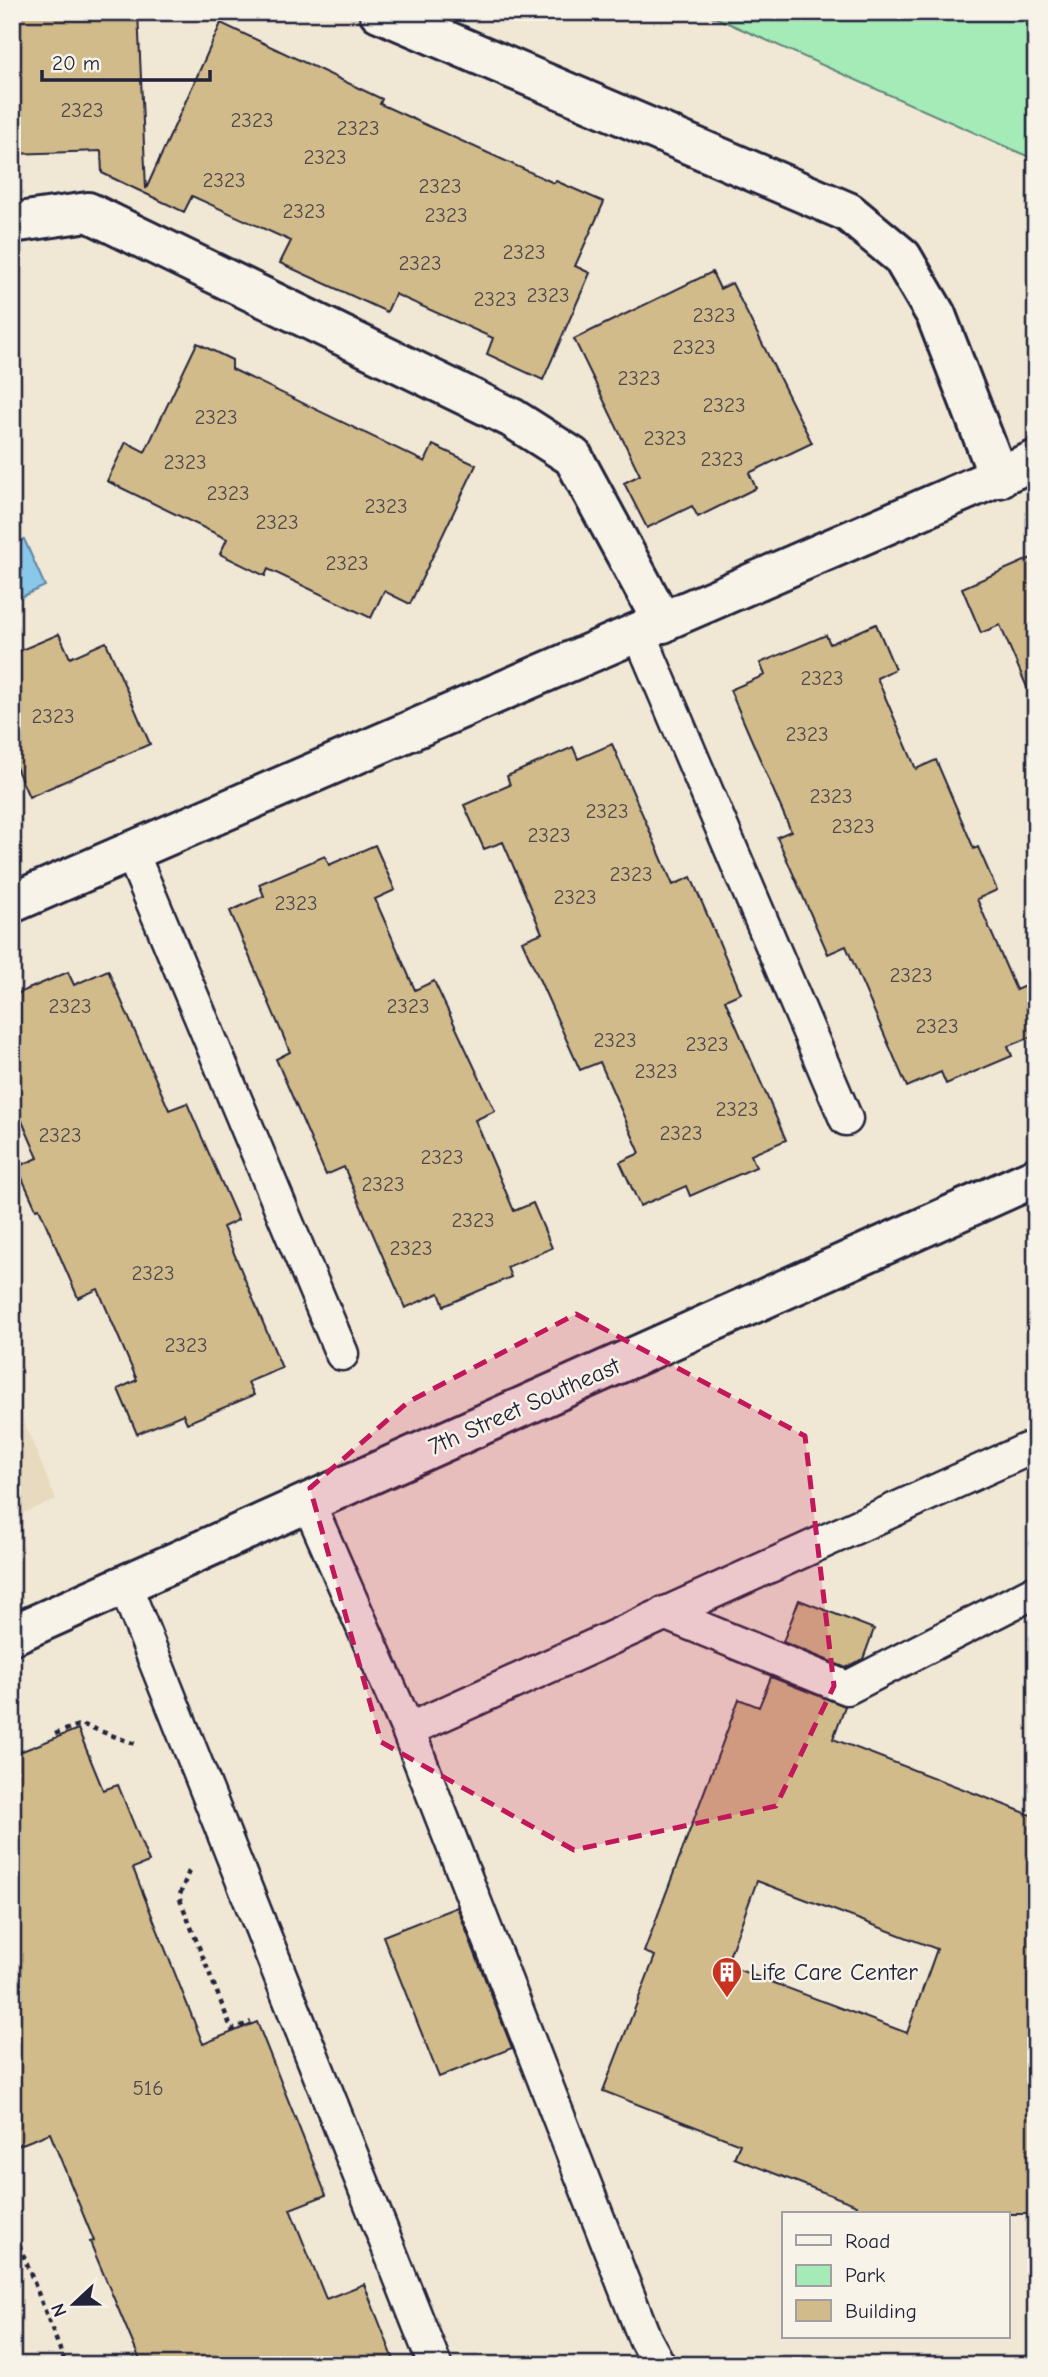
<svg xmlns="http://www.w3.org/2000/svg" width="1048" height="2377" font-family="'Comic Neue',sans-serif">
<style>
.built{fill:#e7dabe}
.green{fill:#a4ebb8;stroke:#63867a;stroke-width:2}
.water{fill:#89c8e9;stroke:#6086a3;stroke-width:2}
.building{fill:#d2bb8a;stroke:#22223b;stroke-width:2;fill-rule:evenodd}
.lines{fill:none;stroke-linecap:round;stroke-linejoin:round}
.service-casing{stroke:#22223b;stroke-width:37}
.minor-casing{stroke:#22223b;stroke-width:44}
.tertiary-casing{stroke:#22223b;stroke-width:44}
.path{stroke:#22223b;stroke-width:4.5;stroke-dasharray:5 5;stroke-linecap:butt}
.service{stroke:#f7f3e8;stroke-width:32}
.minor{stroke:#f7f3e8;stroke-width:38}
.tertiary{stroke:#f7f3e8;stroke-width:38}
.marked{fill:#c2185b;fill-opacity:0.2;stroke:#c2185b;stroke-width:5;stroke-dasharray:14 9;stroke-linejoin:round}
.labels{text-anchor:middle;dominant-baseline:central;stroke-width:5;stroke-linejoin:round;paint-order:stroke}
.number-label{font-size:21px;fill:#4e484f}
.street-label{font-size:24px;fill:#22223b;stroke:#f7f3e8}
.poi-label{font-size:24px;fill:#22223b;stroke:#f7f3e8;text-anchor:start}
</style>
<rect width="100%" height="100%" fill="#f0e8d5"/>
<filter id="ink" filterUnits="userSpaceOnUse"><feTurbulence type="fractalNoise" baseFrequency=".0143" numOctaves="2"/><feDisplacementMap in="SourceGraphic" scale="14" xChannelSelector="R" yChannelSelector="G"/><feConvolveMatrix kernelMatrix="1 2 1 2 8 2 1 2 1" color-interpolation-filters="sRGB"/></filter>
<g filter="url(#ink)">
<!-- built -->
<path class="built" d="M12,1393l44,107 -44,17z"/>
<!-- green -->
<path class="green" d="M703,12h333v148z"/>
<!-- water -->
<path class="water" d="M24,539l21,47 -33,15v-57z"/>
<!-- building -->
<path class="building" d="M12,12h126l8,177 75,-166 161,76 -2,5 174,79 2,-2 48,21 -29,64 15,7 -47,107 -56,-26 6,-16 -98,-44 -8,18 -107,-49 11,-22 -99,-45 -8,16 -82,-39 -1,-22 -89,3z
M712,272l8,17 12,-6 80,160 -63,30 7,15 -58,29 -6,-11 -45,22 -23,-45 16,-8 -66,-136z
M197,343l35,17v9l193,93 8,-17 43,20 -66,139 -26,-13 -13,27 -103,-49 -3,7 -45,-22 7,-15 -120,-58 19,-39 19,10z
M1036,556v152l-36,-83 -19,8 -19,-45z
M876,624l19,45 -18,9 39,91 20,-9 38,89 4,-2 19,43 -20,9 39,91 20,-9v54l-28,11 4,10 -66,28 -5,-12 -34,15 -61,-141 -18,8 -51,-117 14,-6 -61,-141 35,-15 -5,-12 66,-28 4,9z
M59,634l11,24 36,-16 44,102 -121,53 -17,-39v-104z
M612,744l61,141 18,-8 50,116 -16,7 61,140 -35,15 5,12 -66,29 -4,-10 -46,20 -20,-44 20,-9 -40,-91 -20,8 -58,-129 20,-8 -39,-91 -19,7 -20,-44 46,-20 -3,-9 66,-29 5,12z
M375,845l20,45 -20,9 40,91 19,-9 61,130 -20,9 39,91 19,-8 19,45 -45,19 4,10 -67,29 -5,-13 -34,15 -61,-141 -18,8 -50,-116 14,-7 -60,-141 34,-15 -5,-12 66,-28 4,9z
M108,970l61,140 18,-7 51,117 -15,7 59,141 -34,14 6,13 -67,28 -4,-9 -46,20 -19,-45 19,-9 -39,-91 -20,9 -39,-90 -3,1 -19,-42 21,-9 -26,-60v-102l56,-24 6,13z
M799,1600l75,29 -11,30 -17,9 -63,-26z
M771,1677l74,29 -12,33 203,78v397h-182l3,-9 -123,-47 6,-14 -137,-53 52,-135 -11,-4 95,-253 20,8zM757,1881l180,68 -30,84 -181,-68z
M78,1729l25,61 15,-5 31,77 -16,6 70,176 54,-22 69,173 -36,14 36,90 38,-15 32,81h-254l-52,-123 4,-1 -44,-108 -38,15v-393z
M457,1907l55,141 -73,29 -56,-141z"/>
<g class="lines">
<!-- service casing -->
<g class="service-casing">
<path id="service" d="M639,633l207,486
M132,853l210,501
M308,1502l100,228 618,-280 10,4
M125,1585l310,780
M664,1613l183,75 189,-97
M408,1730l237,609 14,26"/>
</g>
<!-- minor casing -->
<g class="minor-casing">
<path id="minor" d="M379,12l469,200 54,45 34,58 63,163
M12,223l76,-11 424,206 61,39 90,166
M12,903l1024,-443"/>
</g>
<!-- tertiary casing -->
<g class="tertiary-casing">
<path id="tertiary" d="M12,1635l1024,-458"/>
</g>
<!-- path -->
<path class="path" d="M55,1734l26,-10 57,21
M189,1871l-10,26 53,133 19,-8
M12,2226l54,139
M123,2365l13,-6"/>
<!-- service -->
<use href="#service" class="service"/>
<!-- minor -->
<use href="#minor" class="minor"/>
<!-- tertiary -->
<use href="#tertiary" class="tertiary"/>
</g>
</g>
<!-- marked area -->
<path class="marked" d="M576,1314l229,122 29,250 -58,120 -202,44 -193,-108 -71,-254 98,-86z"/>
<!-- icons -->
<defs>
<g id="building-pin" transform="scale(1.575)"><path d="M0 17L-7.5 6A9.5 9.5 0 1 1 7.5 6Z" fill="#c8321e" stroke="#f7f3e8"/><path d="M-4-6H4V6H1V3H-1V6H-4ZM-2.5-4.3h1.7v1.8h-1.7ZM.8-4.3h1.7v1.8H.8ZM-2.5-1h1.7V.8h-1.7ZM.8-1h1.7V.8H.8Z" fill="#fff"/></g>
</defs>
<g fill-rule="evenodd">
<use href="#building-pin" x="727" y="1972"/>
</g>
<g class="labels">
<!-- number labels -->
<g class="number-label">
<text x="82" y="110">2323</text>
<text x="252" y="120">2323</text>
<text x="358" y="128">2323</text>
<text x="325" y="157">2323</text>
<text x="224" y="180">2323</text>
<text x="440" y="186">2323</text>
<text x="304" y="211">2323</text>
<text x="446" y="215">2323</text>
<text x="524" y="252">2323</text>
<text x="420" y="263">2323</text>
<text x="548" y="295">2323</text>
<text x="495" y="299">2323</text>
<text x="714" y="315">2323</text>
<text x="694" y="347">2323</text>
<text x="639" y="378">2323</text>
<text x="724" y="405">2323</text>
<text x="216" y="417">2323</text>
<text x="665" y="438">2323</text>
<text x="722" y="459">2323</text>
<text x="185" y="462">2323</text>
<text x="228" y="493">2323</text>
<text x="386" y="506">2323</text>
<text x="277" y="522">2323</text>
<text x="347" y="563">2323</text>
<text x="822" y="678">2323</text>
<text x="53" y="716">2323</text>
<text x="807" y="734">2323</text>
<text x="831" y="796">2323</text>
<text x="607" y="811">2323</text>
<text x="853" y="826">2323</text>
<text x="549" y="835">2323</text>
<text x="631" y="874">2323</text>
<text x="575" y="897">2323</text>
<text x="296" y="903">2323</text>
<text x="911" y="975">2323</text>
<text x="70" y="1006">2323</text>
<text x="408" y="1006">2323</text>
<text x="937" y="1026">2323</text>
<text x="615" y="1040">2323</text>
<text x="707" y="1044">2323</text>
<text x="656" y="1071">2323</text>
<text x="737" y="1109">2323</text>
<text x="681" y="1133">2323</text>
<text x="60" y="1135">2323</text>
<text x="442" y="1157">2323</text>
<text x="383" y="1184">2323</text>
<text x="473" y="1220">2323</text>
<text x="411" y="1248">2323</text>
<text x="153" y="1273">2323</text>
<text x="186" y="1345">2323</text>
<text x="148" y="2088">516</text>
</g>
<!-- street labels -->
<g class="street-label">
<text transform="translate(524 1406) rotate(-24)">7th Street Southeast</text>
</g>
<!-- poi labels -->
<g class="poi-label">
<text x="750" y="1972">Life Care Center</text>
</g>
</g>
<!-- margin -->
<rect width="1048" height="2377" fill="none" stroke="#f7f3e8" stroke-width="42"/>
<rect x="21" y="21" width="1006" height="2335" fill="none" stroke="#22223b" stroke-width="2.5" filter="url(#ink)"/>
<!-- legend -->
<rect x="782" y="2212" width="228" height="126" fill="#f7f3e8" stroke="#a29fa3" stroke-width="2"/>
<rect x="796" y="2235" width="35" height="10" fill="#f7f3e8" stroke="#a29fa3" stroke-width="2"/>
<text x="845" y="2248" font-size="21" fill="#22223b">Road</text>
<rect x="796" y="2265" width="35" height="21" fill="#a4ebb8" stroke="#a29fa3" stroke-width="2"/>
<text x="845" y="2282" font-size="21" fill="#22223b">Park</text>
<rect x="796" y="2300" width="35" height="21" fill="#d2bb8a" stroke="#a29fa3" stroke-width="2"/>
<text x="845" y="2318" font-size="21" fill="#22223b">Building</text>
<!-- north arrow -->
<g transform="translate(74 2304) rotate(248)" stroke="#f7f3e8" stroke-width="5" paint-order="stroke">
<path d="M0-5L12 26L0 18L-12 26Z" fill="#22223b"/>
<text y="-10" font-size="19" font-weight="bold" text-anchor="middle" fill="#22223b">N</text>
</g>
<!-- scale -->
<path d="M42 70v10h168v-10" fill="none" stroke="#22223b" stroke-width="3.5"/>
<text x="52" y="70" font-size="21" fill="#22223b" stroke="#f7f3e8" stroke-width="5" paint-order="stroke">20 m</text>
</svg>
